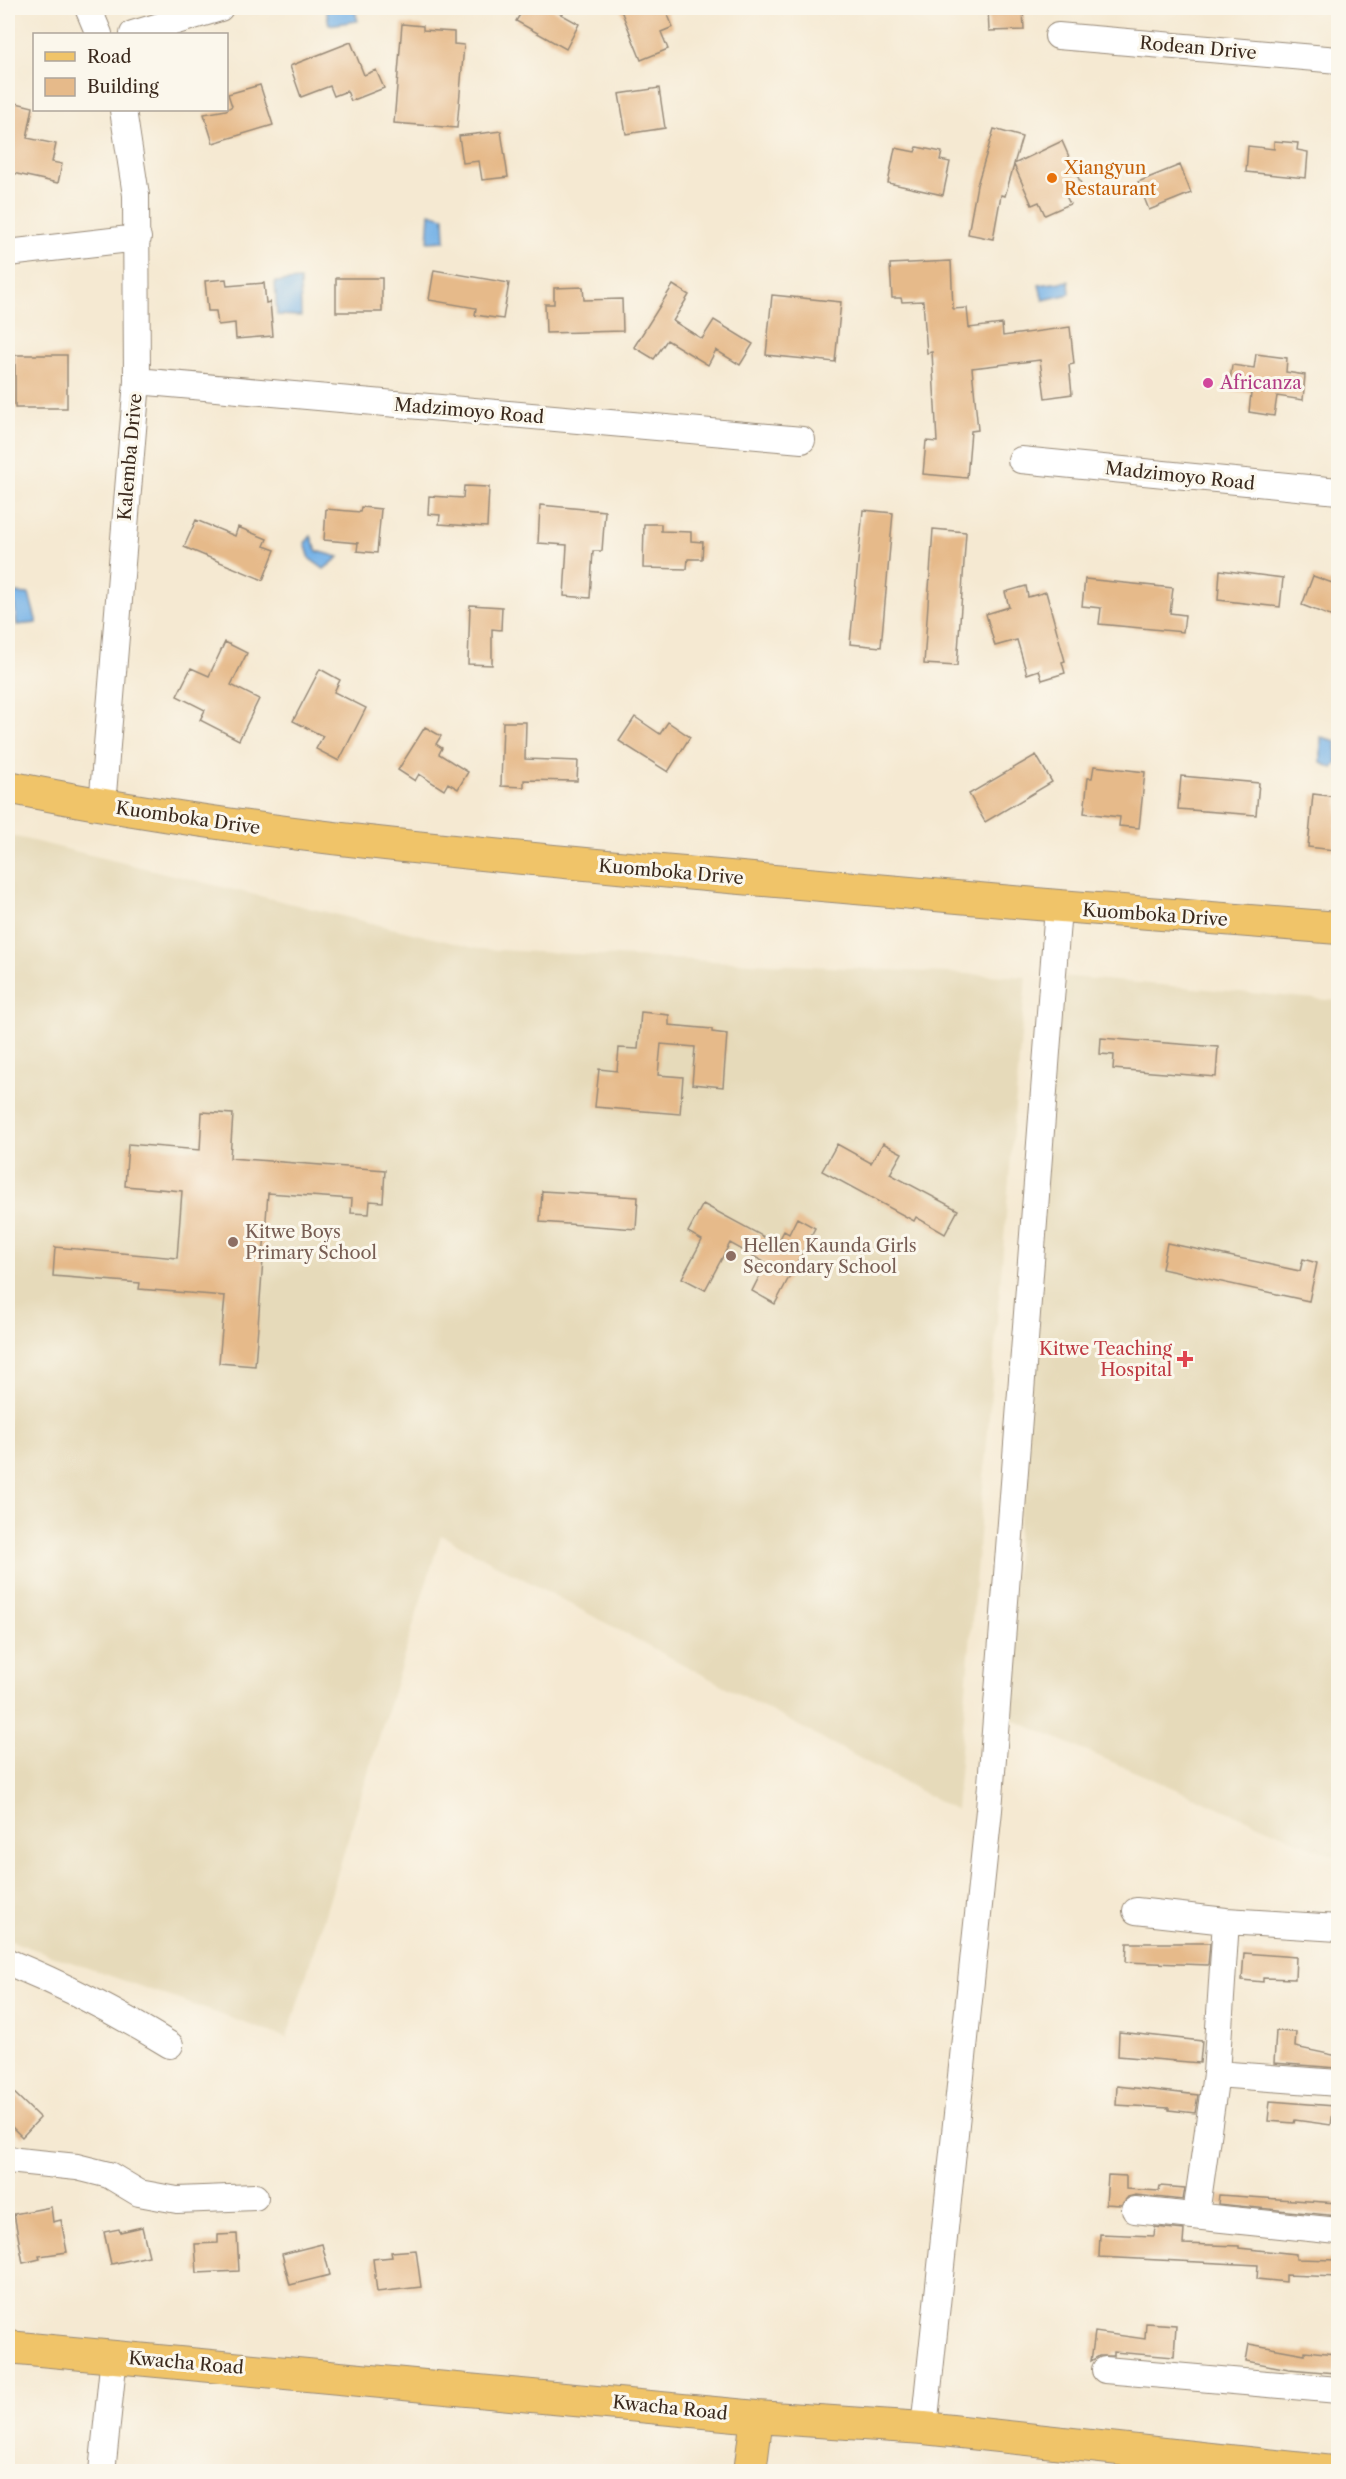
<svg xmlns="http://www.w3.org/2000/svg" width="1346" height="2479" font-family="'Libre Caslon Text',serif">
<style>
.built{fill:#e6daba}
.water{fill:#76b2e7;stroke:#586e82;stroke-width:1.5}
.building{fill:#e6ba8a}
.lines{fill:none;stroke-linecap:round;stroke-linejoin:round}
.minor-casing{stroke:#988a78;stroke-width:28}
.major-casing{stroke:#988a78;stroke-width:34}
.minor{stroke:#fff;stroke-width:26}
.major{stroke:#f0c469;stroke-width:32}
.food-dot{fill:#e8710a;stroke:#fbf7ec;stroke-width:2}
.hotel-dot{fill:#d1479c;stroke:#fbf7ec;stroke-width:2}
.education-dot{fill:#8d6e63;stroke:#fbf7ec;stroke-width:2}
.health-dot{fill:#e0444e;stroke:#fbf7ec;stroke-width:2}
.labels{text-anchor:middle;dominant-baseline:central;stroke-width:6;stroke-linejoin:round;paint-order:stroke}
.street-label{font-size:18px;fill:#3b2a1e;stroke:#fbf7ec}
.food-label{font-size:18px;fill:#c56008;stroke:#fbf7ec;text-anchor:start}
.hotel-label{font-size:18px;fill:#b23c85;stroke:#fbf7ec;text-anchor:start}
.education-label{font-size:18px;fill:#785e54;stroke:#fbf7ec;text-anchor:start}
.health-label{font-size:18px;fill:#be3a42;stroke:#fbf7ec;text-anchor:end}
</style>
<rect width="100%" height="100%" fill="#fbf7ec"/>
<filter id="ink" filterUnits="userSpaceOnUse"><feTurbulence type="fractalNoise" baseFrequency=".0167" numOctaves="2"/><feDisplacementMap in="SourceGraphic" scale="12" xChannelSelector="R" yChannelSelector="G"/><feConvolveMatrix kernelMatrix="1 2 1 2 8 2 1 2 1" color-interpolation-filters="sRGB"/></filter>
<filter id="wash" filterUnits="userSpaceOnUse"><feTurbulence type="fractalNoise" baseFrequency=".008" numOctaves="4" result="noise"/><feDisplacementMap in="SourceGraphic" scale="24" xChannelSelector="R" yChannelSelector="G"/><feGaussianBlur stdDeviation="1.35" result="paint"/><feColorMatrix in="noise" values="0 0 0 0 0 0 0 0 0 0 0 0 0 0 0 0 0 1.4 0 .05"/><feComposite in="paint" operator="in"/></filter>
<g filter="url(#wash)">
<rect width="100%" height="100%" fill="#f5e9d2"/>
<!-- built -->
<path class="built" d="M8,835l470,114 548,28 -70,833 -515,-275 -154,503 -279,-98z
M1060,976l278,25v857l-334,-142z"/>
<!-- water -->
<path class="water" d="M326,8h28l4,13 -29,4z
M430,213l14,4 1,24 -17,1z
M300,280l1,36 -24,-1 -2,-33z
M1069,281l1,13 -27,6 -4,-15z
M311,536l6,15 22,6 -15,12 -14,-10 -5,-16z
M13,593l16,1 8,29 -20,2z
M1321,737l15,4 1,21 -4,6 -12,-5z"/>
<g id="blocks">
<!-- building -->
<path class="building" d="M524,8h26l29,16 -13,25 -50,-28z
M620,8h45l8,19 -12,5 7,17 -27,11z
M988,8h35l1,22 -35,1z
M402,24l21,2v4l31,2v12l10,1 -7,83 -63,-5z
M351,42l13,33 12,-5 8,18 -33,13 -4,-10 -13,5 -4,-10 -29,11 -11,-31z
M260,85l13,40 -60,18 -9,-29 22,-4 6,-4 -4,-12z
M659,88l6,40 -39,6 -7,-40z
M8,101l25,6 -6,31 29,6 -4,18 10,2 -4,19 -50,-11z
M994,129l28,8 -8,27 48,-23 20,45 -17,8 5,10 -25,11 -6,-13 -7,3 -18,-40 -9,31 -4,-1 -8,44 -25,-5 9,-49z
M501,131l7,46 -26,3 -3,-19 -16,2 -4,-27z
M1274,141l24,2 -1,7 11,2 -2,26 -60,-6 2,-26 26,3z
M917,147l25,5 -2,8 10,2 -7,33 -55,-12 7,-35 20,4z
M1180,165l11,28 -42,17 -11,-28z
M951,261l2,48 14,-1 2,20 33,-4 1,12 67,-9 4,37 -5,1 3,29 -27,4 -5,-38 -68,8 6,62 -7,1 -4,47 -44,-4 3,-33 11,1 -5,-90 -5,1 -4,-52 -21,1 -1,-4h-9l-2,-34z
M434,270l75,13 -6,36 -28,-4 1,-7 -47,-8z
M336,278h46v34h-46z
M226,279l1,7 37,-3 2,20 4,-1 3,34 -37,3 -1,-16 -17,2 -2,-14h-8l-3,-30z
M673,285l16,10 -16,26 29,18 12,-19 39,24 -13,21 -24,-15 -8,15 -41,-25 -13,19 -20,-12z
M583,287l1,13 38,-1 1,32 -77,2 -1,-29h9v-16z
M772,295l69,7 -6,60 -69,-7z
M1256,354l31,4 -1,14 19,3 -2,25 -26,-4 -3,20 -25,-4 2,-19 -22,-3 3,-25 22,3z
M15,355h52v53h-52z
M464,486l25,1 -2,40 -48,-3 1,-9 -12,-1 1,-18 34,2z
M540,505l65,6 -3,40h-9l-3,47 -26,-2 3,-51 -29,-2z
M361,507l20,2 -4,44 -20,-2 1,-8 -34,-3 2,-31 34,3z
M863,510l30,3 -12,134 -31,-3z
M196,520l39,16 3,-9 29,12 -3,7 11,4 -12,30 -79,-33z
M644,524h17v7l30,1v9l12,1 -1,17h-14l-1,10 -44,-1z
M933,529l33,3 -9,134 -33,-2z
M1220,570l63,8 -3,29 -62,-7z
M1313,576l25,9v34l-36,-14z
M1085,579l88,9 -3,25 15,2 -2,17 -84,-8 2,-16 -19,-2z
M1026,586l2,11 18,-5 19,69 -3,1 3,11 -23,7 -3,-10 -12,4 -10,-34 -22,6 -9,-32 23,-7 -4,-15z
M470,605l32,2 -1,23 -9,-1v36l-24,-1z
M225,642l22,11 -16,32 28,14 -20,41 -39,-20 5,-10 -28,-14 14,-28 18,8z
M320,669l20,11 -6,12 32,16 -27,53 -23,-12 7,-13 -30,-15z
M635,717l25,17 8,-12 22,15 -22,35 -49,-31z
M503,722h23l-1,37 53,2 -1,20 -53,-1v7l-23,-1z
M425,727l16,9 -5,8 6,4 -3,6 29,18 -10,17 -10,-6 -4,7 -25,-16 -4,7 -17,-11z
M1036,755l16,27 -67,40 -16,-28z
M1094,766l51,6 -6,56 -20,-2 1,-9 -36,-4 4,-35h4z
M1181,776l78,7 -3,32 -78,-6z
M1313,794l25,3v26h-2l-2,27 -26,-3z
M641,1012l28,3v10l43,4v3l15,2 -4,53 -31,-3 3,-37 -34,-3 -3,31 25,2 -3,37 -85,-7 4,-38 18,2 2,-23 19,1z
M1101,1038l117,9 -2,30 -103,-8 1,-14 -14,-1z
M202,1112l31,2 -3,44 155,12 -2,32 -13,-1 -1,13 -18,-1 1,-14 -84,-6 -13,173 -36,-3 6,-67 -86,-7 1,-6 -87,-7 2,-29 122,11 5,-67 -57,-5 3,-42 72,6z
M883,1143l19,10 -12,21 68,36 -13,24 -29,-17 -2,4 -92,-50 15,-27 34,19z
M542,1191l96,6 -2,32 -96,-7z
M703,1204l74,40 7,-13 5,3 8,-16 18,10 -40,76 -23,-13 14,-28 -36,-20 -25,47 -23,-12 20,-38 -14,-8z
M1167,1243l133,28 3,-12 14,4 -8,38 -147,-32z
M1127,1943h83l-2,22 -82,-3z
M1244,1953l52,4 -1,22 -32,-1v4l-21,-2z
M1276,2031l20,1 -1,15 43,9v12l-64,-5z
M1119,2032l83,9 -2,22 -82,-7z
M1117,2086l81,9 -3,18 -26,-3v-2l-53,-3z
M8,2087l32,31 -18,19 -14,-14z
M1270,2101l64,5 -3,19 -36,-5 -1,3 -26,-2z
M1108,2175l18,1v13l33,2 1,-5 25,2 -2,12 -47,-5 -8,2 -7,8 -15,-1z
M1219,2195l119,8v13l-120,-12z
M51,2207l2,15 8,-2 6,32 -28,4 1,3 -17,4 -9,-49z
M142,2227l7,29 -38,8 -7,-32 15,-3 1,3z
M1155,2227l29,3 -1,14 56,2v2l57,6v5l42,1v17l-52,-2v7l-29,-3 1,-14 -159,-8 1,-23 54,2z
M237,2234l2,37 -42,2 -2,-29 23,-1v-8z
M322,2244l8,31 -40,10 -8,-31z
M416,2250l5,37 -44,5 -4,-33 19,-2 -1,-5z
M1146,2323l30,2 -2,32 -60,-5v4h-15l-8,5 4,-29 50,7z
M1249,2344l56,10v-3l31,3 -1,19 -46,-4 -43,-8z"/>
</g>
</g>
<g filter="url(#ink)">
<use href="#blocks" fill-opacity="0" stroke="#988a78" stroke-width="1.5"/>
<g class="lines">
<!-- minor casing -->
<g class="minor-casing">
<path id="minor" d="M88,8l11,26
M133,34l87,-26
M1058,36l280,24
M8,253l130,-15
M137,381l665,59
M1021,460l317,31
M102,806l35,-425 -1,-186 -13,-85
M1136,1911l90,10 112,7
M8,1962c56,23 110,51 162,83
M1216,2074l122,9
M8,2160l69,7 32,8 30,18 38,7 78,-3
M1135,2210l203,21
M1196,2214l20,-140 10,-153
M1105,2370l233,20
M924,2428l65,-618 69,-902
M102,2472l12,-116"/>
</g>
<!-- major casing -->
<g class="major-casing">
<path id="major" d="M8,787c215,44 434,64 653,84 226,21 451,40 677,57
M8,2347l749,70 167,11 408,44
M750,2472l7,-55"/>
</g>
<!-- minor -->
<use href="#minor" class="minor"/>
<!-- major -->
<use href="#major" class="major"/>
</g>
</g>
<!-- markers -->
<circle class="food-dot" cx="1052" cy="178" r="6"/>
<circle class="hotel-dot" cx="1208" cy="383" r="6"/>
<g class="education-dot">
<circle cx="233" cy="1242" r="6"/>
<circle cx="731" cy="1256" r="6"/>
</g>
<path class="health-dot" d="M1182 1350h6v6h6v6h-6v6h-6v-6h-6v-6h6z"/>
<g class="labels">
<!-- street labels -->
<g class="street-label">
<text transform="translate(1198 48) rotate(5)">Rodean Drive</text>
<text transform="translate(469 411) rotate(5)">Madzimoyo Road</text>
<text transform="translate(130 457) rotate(-85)">Kalemba Drive</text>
<text transform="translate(1180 476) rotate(6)">Madzimoyo Road</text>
<text transform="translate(188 818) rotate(8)">Kuomboka Drive</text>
<text transform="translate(671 872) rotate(5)">Kuomboka Drive</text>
<text transform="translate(1155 915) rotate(4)">Kuomboka Drive</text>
<text transform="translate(186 2363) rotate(5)">Kwacha Road</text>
<text transform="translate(670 2408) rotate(6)">Kwacha Road</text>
</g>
<!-- food labels -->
<g class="food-label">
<text x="1064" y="168">Xiangyun<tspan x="1064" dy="21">Restaurant</tspan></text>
</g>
<!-- hotel labels -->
<g class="hotel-label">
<text x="1220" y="383">Africanza</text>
</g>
<!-- education labels -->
<g class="education-label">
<text x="245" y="1232">Kitwe Boys<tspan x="245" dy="21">Primary School</tspan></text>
<text x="743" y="1246">Hellen Kaunda Girls<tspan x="743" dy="21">Secondary School</tspan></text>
</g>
<!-- health labels -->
<g class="health-label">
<text x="1172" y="1349">Kitwe Teaching<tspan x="1172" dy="21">Hospital</tspan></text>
</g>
</g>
<!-- margin -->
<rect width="1346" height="2479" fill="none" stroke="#fbf7ec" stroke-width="30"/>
<!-- legend -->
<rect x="33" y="33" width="195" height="78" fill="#fbf7ec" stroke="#aea59a" stroke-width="1.5"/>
<rect x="45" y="52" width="30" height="9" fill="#f0c469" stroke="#aea59a" stroke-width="1.5"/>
<text x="87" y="63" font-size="18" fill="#3b2a1e">Road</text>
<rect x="45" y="78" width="30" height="18" fill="#e6ba8a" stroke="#aea59a" stroke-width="1.5"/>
<text x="87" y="93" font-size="18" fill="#3b2a1e">Building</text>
</svg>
